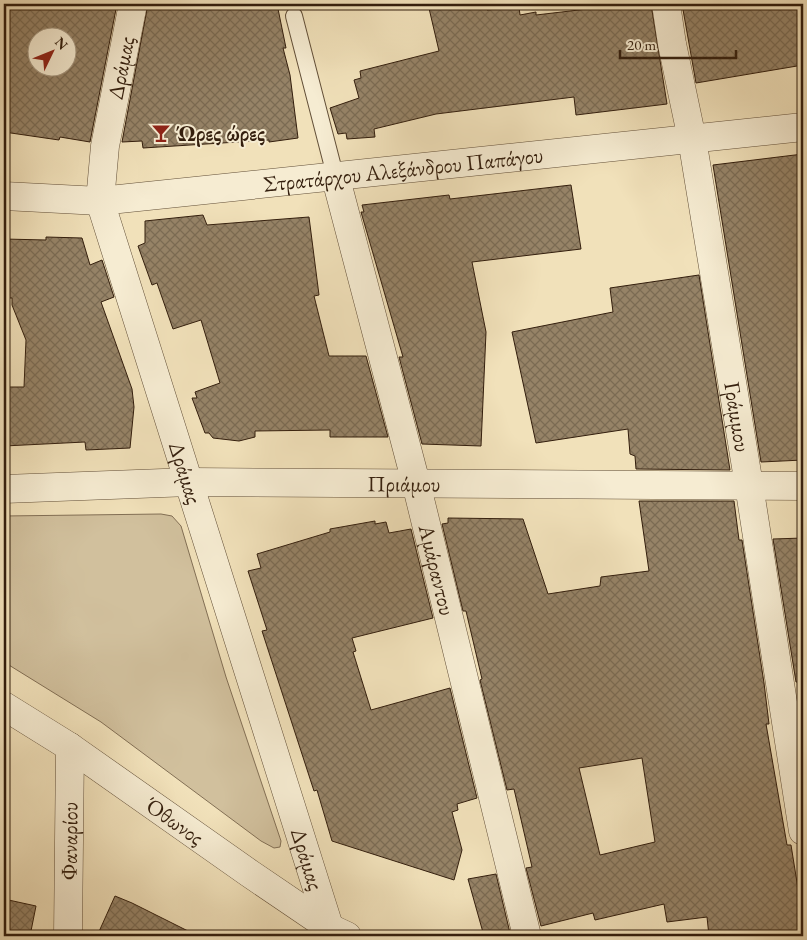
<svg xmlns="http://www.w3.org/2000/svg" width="807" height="940" font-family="'EB Garamond',serif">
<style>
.park{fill:#d1c09d;stroke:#826f55}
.building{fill:url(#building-cross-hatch);stroke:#331e0d;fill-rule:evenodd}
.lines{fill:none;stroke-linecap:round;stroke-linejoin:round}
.service-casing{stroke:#624f38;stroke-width:18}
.minor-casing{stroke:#624f38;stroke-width:29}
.tertiary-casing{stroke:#624f38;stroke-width:29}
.service{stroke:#f6ecd2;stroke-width:16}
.minor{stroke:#f6ecd2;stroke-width:28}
.tertiary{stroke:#f6ecd2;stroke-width:28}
.labels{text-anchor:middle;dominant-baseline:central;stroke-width:4;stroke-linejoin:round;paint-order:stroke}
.street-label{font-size:22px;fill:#331e0d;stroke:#f6ecd2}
.poi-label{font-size:22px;font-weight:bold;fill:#331e0d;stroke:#f6ecd2;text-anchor:start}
</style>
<defs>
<pattern id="building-cross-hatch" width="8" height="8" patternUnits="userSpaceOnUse" patternTransform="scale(1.25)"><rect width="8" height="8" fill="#968367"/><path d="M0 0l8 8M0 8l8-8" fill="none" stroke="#7b6b53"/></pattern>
</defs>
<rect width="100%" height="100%" fill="#f1e1ba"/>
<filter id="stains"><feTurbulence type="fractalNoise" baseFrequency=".004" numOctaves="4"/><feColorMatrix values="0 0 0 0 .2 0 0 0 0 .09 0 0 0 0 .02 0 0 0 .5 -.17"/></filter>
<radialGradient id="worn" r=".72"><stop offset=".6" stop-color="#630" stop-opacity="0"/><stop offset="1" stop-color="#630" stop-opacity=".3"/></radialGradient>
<!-- park -->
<path class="park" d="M161,514l11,2 9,10 45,151 55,164 -1,6 -6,1 -13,-7 -160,-119 -97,-60v-146z"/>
<!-- building -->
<path class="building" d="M4,4h113l-27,138 -30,-5 -1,3 -55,-8zM38,38h30v30h-30z
M148,4h129l9,44h-3l7,27 8,63 -29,4v-2l-126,8 -1,-7 -20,1z
M428,4h59v6l32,-3 1,8 16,-3v3l94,-11h21l16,100 -91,11 -2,-18 -138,17 -62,15 1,8 -28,2 -1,-6 -8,1 -8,-26 29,-10 -5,-18 7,-2 -1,-7 79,-20z
M682,4h121v61l-107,18z
M803,154v306l-42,2 -48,-297z
M571,185l10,64 -109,13 14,70 -5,114 -59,-2 -23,-87h4l-42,-145h3l-2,-7 87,-10 1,4z
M203,215l4,10 102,-8 10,78 -5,1 15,60h37l22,81h-58v-7l-75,1v6l-16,4 -26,-3 -4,-5h-4l-13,-35h5l-2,-6 25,-9 -19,-63 -28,9 -16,-46 -5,2 -14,-39 7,-3v-22z
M46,237l36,1 8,27 12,-5 12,37 -13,5 31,87 2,18 -4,41 -44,2 -1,-8 -81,4v-59h20l2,-47 -14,-35v-7h-8v-59l42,1z
M699,275l31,195 -94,-1 -1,-13 -5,-2 -2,-25 -92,14 -24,-111 101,-20 -3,-24z
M639,501h95l5,39h3l22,143 5,41h-3l21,121h4l12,75v16h-94l-2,-19 -40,5 -3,-18 -69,16 -2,-7 -52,13 -15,-58 6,-1 -18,-78 -7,1 -27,-110 2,-1 -16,-68h-3l-21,-87 6,-1v-5l75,1 25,75 52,-8 1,-9 48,-6zM642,758l13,84 -55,13 -21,-87z
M375,521v3l11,-2 3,11 22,-4 22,89 -81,20 4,13 -3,1 18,58 79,-22 27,110 -20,6 1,6 -6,2 10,38 -8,30 -122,-39 -15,-51 -3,1 -52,-160 5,-1 -19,-59 13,-3 -4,-14 73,-22v-3z
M803,538v144h-7l-23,-143z
M496,874l14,59 -12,3h-14l-16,-57z
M115,896l17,7 66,33h-101z
M4,899l32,7 -6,30h-26z"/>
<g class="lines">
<!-- service casing -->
<g class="service-casing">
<path id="service" d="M294,16l41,159"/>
</g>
<!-- minor casing -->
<g class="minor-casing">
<g id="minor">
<path id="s1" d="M666,4l6,40 20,95 57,346 54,346"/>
<path id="s2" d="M335,175l81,308 111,453"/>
<path id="s3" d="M100,201l5,-55 28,-142"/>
<path id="s4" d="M4,706l66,41 179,126 81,55 17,8"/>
<path id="s5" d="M68,936l2,-189"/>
</g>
</g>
<!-- tertiary casing -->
<g class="tertiary-casing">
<g id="tertiary">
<path id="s6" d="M4,196l96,5 703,-74"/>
<path id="s7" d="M100,201l232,735"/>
<path id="s8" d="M4,489l186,-7 613,4"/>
</g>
</g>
<!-- service -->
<use href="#service" class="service"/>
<!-- minor -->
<use href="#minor" class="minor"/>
<!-- tertiary -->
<use href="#tertiary" class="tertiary"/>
</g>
<!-- icons -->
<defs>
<g id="bar-bare" transform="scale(1.5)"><path d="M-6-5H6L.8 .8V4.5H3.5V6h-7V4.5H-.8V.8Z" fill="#8f2418" stroke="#f6ecd2" stroke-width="2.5" paint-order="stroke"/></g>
</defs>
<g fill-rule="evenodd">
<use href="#bar-bare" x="161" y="133"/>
</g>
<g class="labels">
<!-- street labels -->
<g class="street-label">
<text stroke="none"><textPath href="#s3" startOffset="135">Δράμας</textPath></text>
<text stroke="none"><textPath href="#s6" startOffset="401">Στρατάρχου Αλεξάνδρου Παπάγου</textPath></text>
<text stroke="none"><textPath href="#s1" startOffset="419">Γράμμου</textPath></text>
<text stroke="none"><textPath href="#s7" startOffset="285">Δράμας</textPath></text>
<text stroke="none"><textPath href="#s8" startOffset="400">Πριάμου</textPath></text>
<text stroke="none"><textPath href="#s2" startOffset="408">Αμάραντου</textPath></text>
<text stroke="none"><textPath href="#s4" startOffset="206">Όθωνος</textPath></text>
<text stroke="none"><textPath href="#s5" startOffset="95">Φαναρίου</textPath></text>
<text stroke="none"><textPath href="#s7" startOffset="690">Δράμας</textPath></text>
</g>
<!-- poi labels -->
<g class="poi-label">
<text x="176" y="133">Ώρες ώρες</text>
</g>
</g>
<!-- margin -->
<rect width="807" height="940" fill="none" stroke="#f1e1ba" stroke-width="20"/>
<rect x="5" y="5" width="797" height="930" fill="none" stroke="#331e0d" stroke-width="2.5"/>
<rect x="10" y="10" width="787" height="920" fill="none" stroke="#331e0d"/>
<!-- north arrow -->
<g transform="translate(52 52) rotate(47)"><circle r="24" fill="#f6ecd2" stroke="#a89a83"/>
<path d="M0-4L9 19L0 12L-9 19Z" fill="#8f2418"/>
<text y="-8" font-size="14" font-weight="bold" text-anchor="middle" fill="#331e0d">N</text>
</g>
<!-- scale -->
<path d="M620 50v8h116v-8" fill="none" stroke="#331e0d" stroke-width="2.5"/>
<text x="627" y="50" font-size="15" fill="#331e0d" stroke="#f6ecd2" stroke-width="4" paint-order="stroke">20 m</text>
<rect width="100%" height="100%" filter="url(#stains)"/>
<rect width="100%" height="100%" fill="url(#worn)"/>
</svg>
